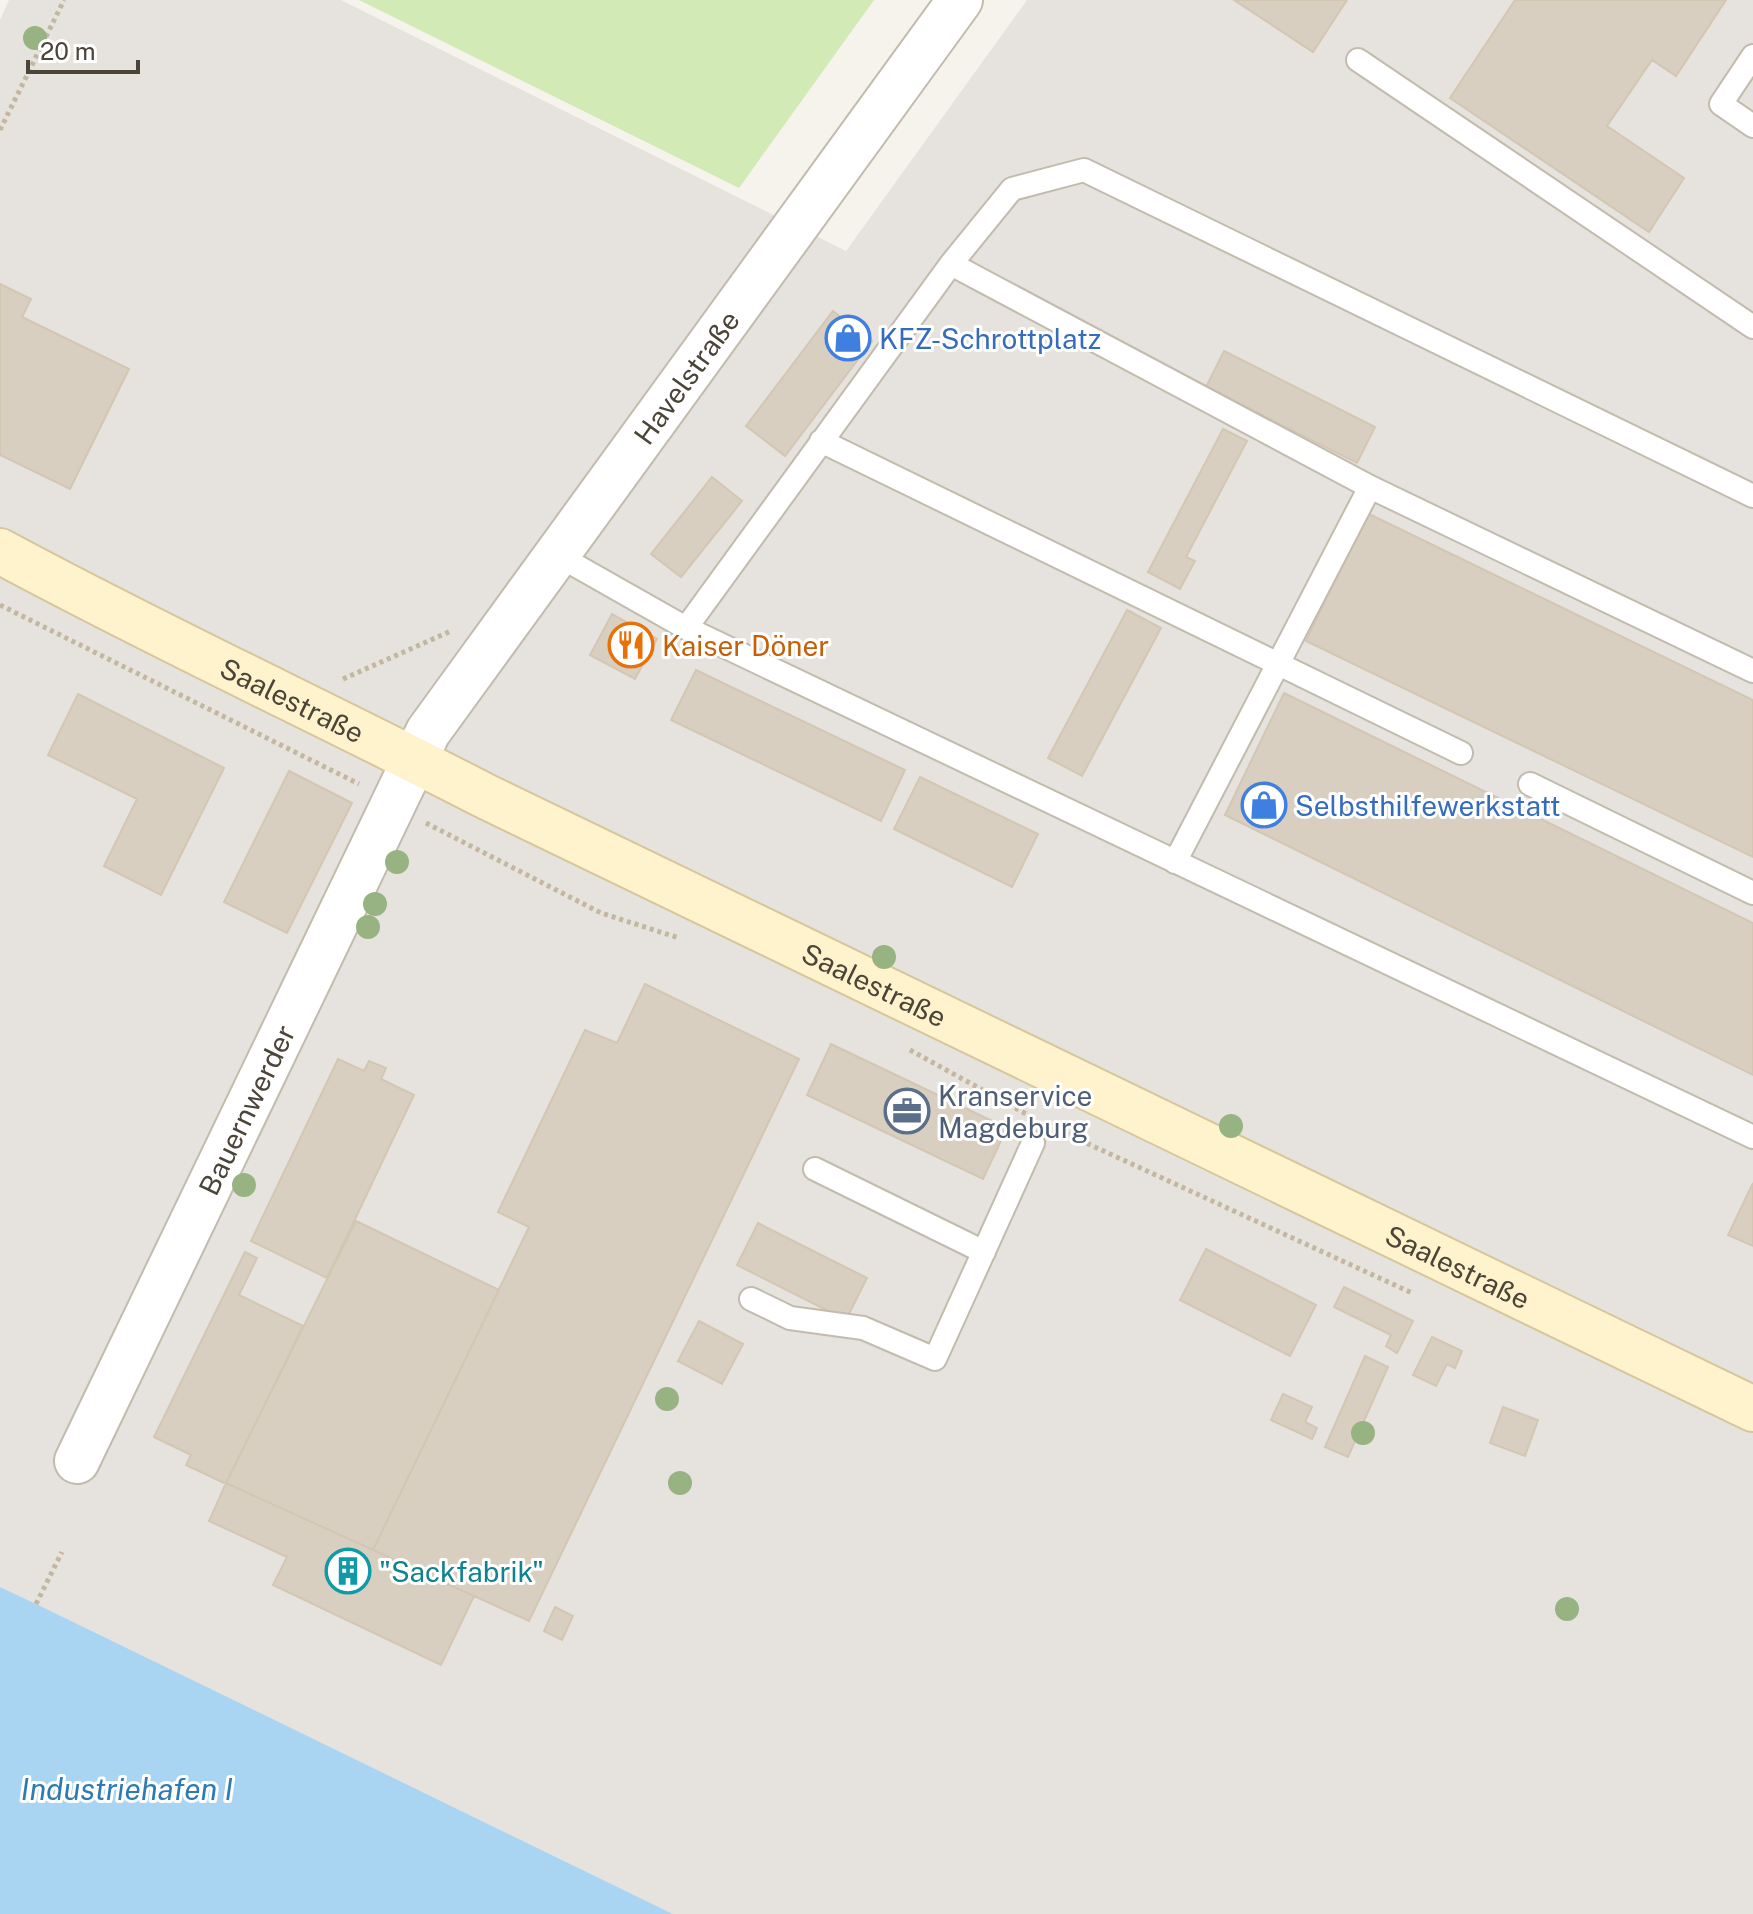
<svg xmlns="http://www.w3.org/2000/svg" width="1753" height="1914" font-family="'Public Sans',sans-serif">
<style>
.industrial{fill:#e6e2dd}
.green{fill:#d2eab5}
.water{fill:#a9d4f2}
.building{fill:#d8cfc1;stroke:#d3c7b4;stroke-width:2}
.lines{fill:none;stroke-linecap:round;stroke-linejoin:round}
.lane-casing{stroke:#c2bbae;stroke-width:26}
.street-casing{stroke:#c2bbae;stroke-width:48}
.secondary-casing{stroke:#d6c79b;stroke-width:48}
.path{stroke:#c4b79f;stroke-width:5;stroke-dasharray:4 4;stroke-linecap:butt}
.lane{stroke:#fff;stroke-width:22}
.street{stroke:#fff;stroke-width:44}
.secondary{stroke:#fff3cd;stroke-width:44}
.tree{fill:#97b381}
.labels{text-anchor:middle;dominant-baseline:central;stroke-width:6;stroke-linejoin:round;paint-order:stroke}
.shop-label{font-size:28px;fill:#366cbe;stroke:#fff;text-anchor:start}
.street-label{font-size:28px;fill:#4b4439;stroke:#fff}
.food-label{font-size:28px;fill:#c56008;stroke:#fff;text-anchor:start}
.service-label{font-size:28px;fill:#4e5e75;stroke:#fff;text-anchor:start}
.culture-label{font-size:28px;fill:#0d838f;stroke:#fff;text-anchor:start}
.water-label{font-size:30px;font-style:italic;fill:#2e7ab2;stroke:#fff}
</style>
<rect width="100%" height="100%" fill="#f6f3ec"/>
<!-- industrial -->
<path class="industrial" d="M9,0h332l505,251 181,-251h726v1914h-1080l-673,-327v-1567z"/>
<!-- green -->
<path class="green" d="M359,0h515l-135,188z"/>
<!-- water -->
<path class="water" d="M0,1587l36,17 637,310h-673z"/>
<!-- building -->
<path class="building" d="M1234,0h113l-34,52z
M1515,0h211l-50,76 -24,-16 -45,66 77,52 -35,54 -199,-134z
M0,284l31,15 -9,18 107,52 -59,120 -70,-34z
M833,311l39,30 -87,115 -39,-30z
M1224,351l151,76 -18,36 -151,-76z
M1223,429l24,12 -61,116 9,4 -15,28 -32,-17z
M712,477l30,24 -61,76 -30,-23z
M1367,513l386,187v157l-447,-216z
M1127,610l34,18 -79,148 -34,-18z
M612,614l45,25 -22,40 -45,-24z
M696,670l209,100 -24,51 -210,-101z
M1284,693l469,230v152l-528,-260z
M78,694l146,74 -63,127 -57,-29 33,-67 -89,-44z
M289,771l63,32 -65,130 -63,-31z
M920,777l118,57 -26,53 -118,-58z
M645,984l154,75 -270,562 -156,-71 156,-323 -31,-15 87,-182 32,13z
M831,1044l176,84 -24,51 -176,-84z
M338,1059l26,12 5,-10 17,7 -5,11 33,16 -87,183 -76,-37z
M1753,1183v63l-25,-11z
M356,1221l143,69 -126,260 -147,-67z
M758,1223l109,55 -21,42 -109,-55z
M1206,1249l110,56 -26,51 -110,-56z
M245,1252l12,6 -18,37 64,31 -77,158 -40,-19 5,-10 -37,-18z
M1344,1287l69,34 -16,32 -11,-7 5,-11 -57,-28z
M699,1321l44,23 -21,40 -44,-23z
M1432,1337l30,14 -7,17 -8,-4 -11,22 -23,-11z
M1365,1356l23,11 -40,90 -23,-10z
M1283,1394l29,13 -7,15 12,6 -5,11 -41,-19z
M1503,1407l35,13 -13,36 -35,-13z
M226,1483l248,113 -33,69 -168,-80 14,-28 -78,-36z
M555,1607l18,9 -11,24 -18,-9z"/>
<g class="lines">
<!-- lane casing -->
<g class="lane-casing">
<path id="lane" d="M1753,56l-32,48 32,22
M1358,60l395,267
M951,264l419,223 383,184
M821,441l640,312
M559,556l127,72 1067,509
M686,628l265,-364 61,-75 72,-19 669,326
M1530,784l223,109
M1175,862l195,-375
M815,1169l169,83
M751,1299l39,19 73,10 72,31 98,-216"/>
</g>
<!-- street casing -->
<g class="street-casing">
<g id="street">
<path id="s1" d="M77,1461l351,-729 532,-732"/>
</g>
</g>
<!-- secondary casing -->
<g class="secondary-casing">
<g id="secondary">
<path id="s2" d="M0,551c159,86 324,162 485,245l1268,613"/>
</g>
</g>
<!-- path -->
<path class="path" d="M0,130l64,-130
M0,605l359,179
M343,679l108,-48
M426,823l175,90 78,25
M910,1050l118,65
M1058,1130l354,163
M36,1604l26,-52"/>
<!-- lane -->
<use href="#lane" class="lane"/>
<!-- street -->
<use href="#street" class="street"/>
<!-- secondary -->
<use href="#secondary" class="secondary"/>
</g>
<!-- trees -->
<g class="tree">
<circle cx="35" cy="38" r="12"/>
<circle cx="397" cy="862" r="12"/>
<circle cx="375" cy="904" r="12"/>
<circle cx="368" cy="927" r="12"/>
<circle cx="884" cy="957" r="12"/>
<circle cx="1231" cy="1126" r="12"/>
<circle cx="244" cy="1185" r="12"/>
<circle cx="667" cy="1399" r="12"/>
<circle cx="1363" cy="1433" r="12"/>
<circle cx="680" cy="1483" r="12"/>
<circle cx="1567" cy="1609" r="12"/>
</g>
<!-- icons -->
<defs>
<g id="shop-ring" transform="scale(2.3)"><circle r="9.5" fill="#fff" stroke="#3f7fe0" stroke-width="1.5"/><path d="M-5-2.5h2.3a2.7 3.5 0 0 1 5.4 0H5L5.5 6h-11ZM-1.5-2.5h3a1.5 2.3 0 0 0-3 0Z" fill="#3f7fe0"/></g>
<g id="restaurant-ring" transform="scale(2.3)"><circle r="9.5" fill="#fff" stroke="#e8710a" stroke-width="1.5"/><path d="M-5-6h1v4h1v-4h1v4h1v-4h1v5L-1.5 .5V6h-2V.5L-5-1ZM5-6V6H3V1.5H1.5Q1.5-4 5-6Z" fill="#e8710a"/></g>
<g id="office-ring" transform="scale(2.3)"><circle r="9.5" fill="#fff" stroke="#5c6f8a" stroke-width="1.5"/><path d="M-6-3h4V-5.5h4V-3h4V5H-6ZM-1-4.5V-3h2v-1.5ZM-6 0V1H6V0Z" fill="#5c6f8a"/></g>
<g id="building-ring" transform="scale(2.3)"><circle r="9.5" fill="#fff" stroke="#0f9aa8" stroke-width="1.5"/><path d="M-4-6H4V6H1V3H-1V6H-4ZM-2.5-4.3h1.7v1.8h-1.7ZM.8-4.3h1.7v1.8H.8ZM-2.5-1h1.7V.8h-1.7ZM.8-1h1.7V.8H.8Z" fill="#0f9aa8"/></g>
</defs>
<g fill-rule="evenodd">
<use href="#shop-ring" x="848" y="338"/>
<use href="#restaurant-ring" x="631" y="645"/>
<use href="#shop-ring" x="1264" y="805"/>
<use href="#office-ring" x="907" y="1111"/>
<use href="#building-ring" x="348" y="1571"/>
</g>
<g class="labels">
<!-- shop labels -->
<g class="shop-label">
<text x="879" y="338">KFZ-Schrottplatz</text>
<text x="1295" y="805">Selbsthilfewerkstatt</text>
</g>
<!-- street labels -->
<g class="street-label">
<text stroke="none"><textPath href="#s1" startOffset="1248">Havelstraße</textPath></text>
<text stroke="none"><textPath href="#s2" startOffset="328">Saalestraße</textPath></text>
<text stroke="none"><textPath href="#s2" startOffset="976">Saalestraße</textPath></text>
<text stroke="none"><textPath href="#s1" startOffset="390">Bauernwerder</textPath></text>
<text stroke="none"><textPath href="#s2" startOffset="1624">Saalestraße</textPath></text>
</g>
<!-- food labels -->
<g class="food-label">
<text x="662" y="645">Kaiser Döner</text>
</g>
<!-- service labels -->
<g class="service-label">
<text x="938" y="1095">Kranservice<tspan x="938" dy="32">Magdeburg</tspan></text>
</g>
<!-- culture labels -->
<g class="culture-label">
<text x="379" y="1571">"Sackfabrik"</text>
</g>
<!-- water labels -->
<g class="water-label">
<text x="127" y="1789">Industriehafen I</text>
</g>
</g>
<!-- scale -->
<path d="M28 60v12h110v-12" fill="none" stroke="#4b4439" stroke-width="4"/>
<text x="40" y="60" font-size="24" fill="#4b4439" stroke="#ffffff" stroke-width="6" paint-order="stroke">20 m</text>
</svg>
